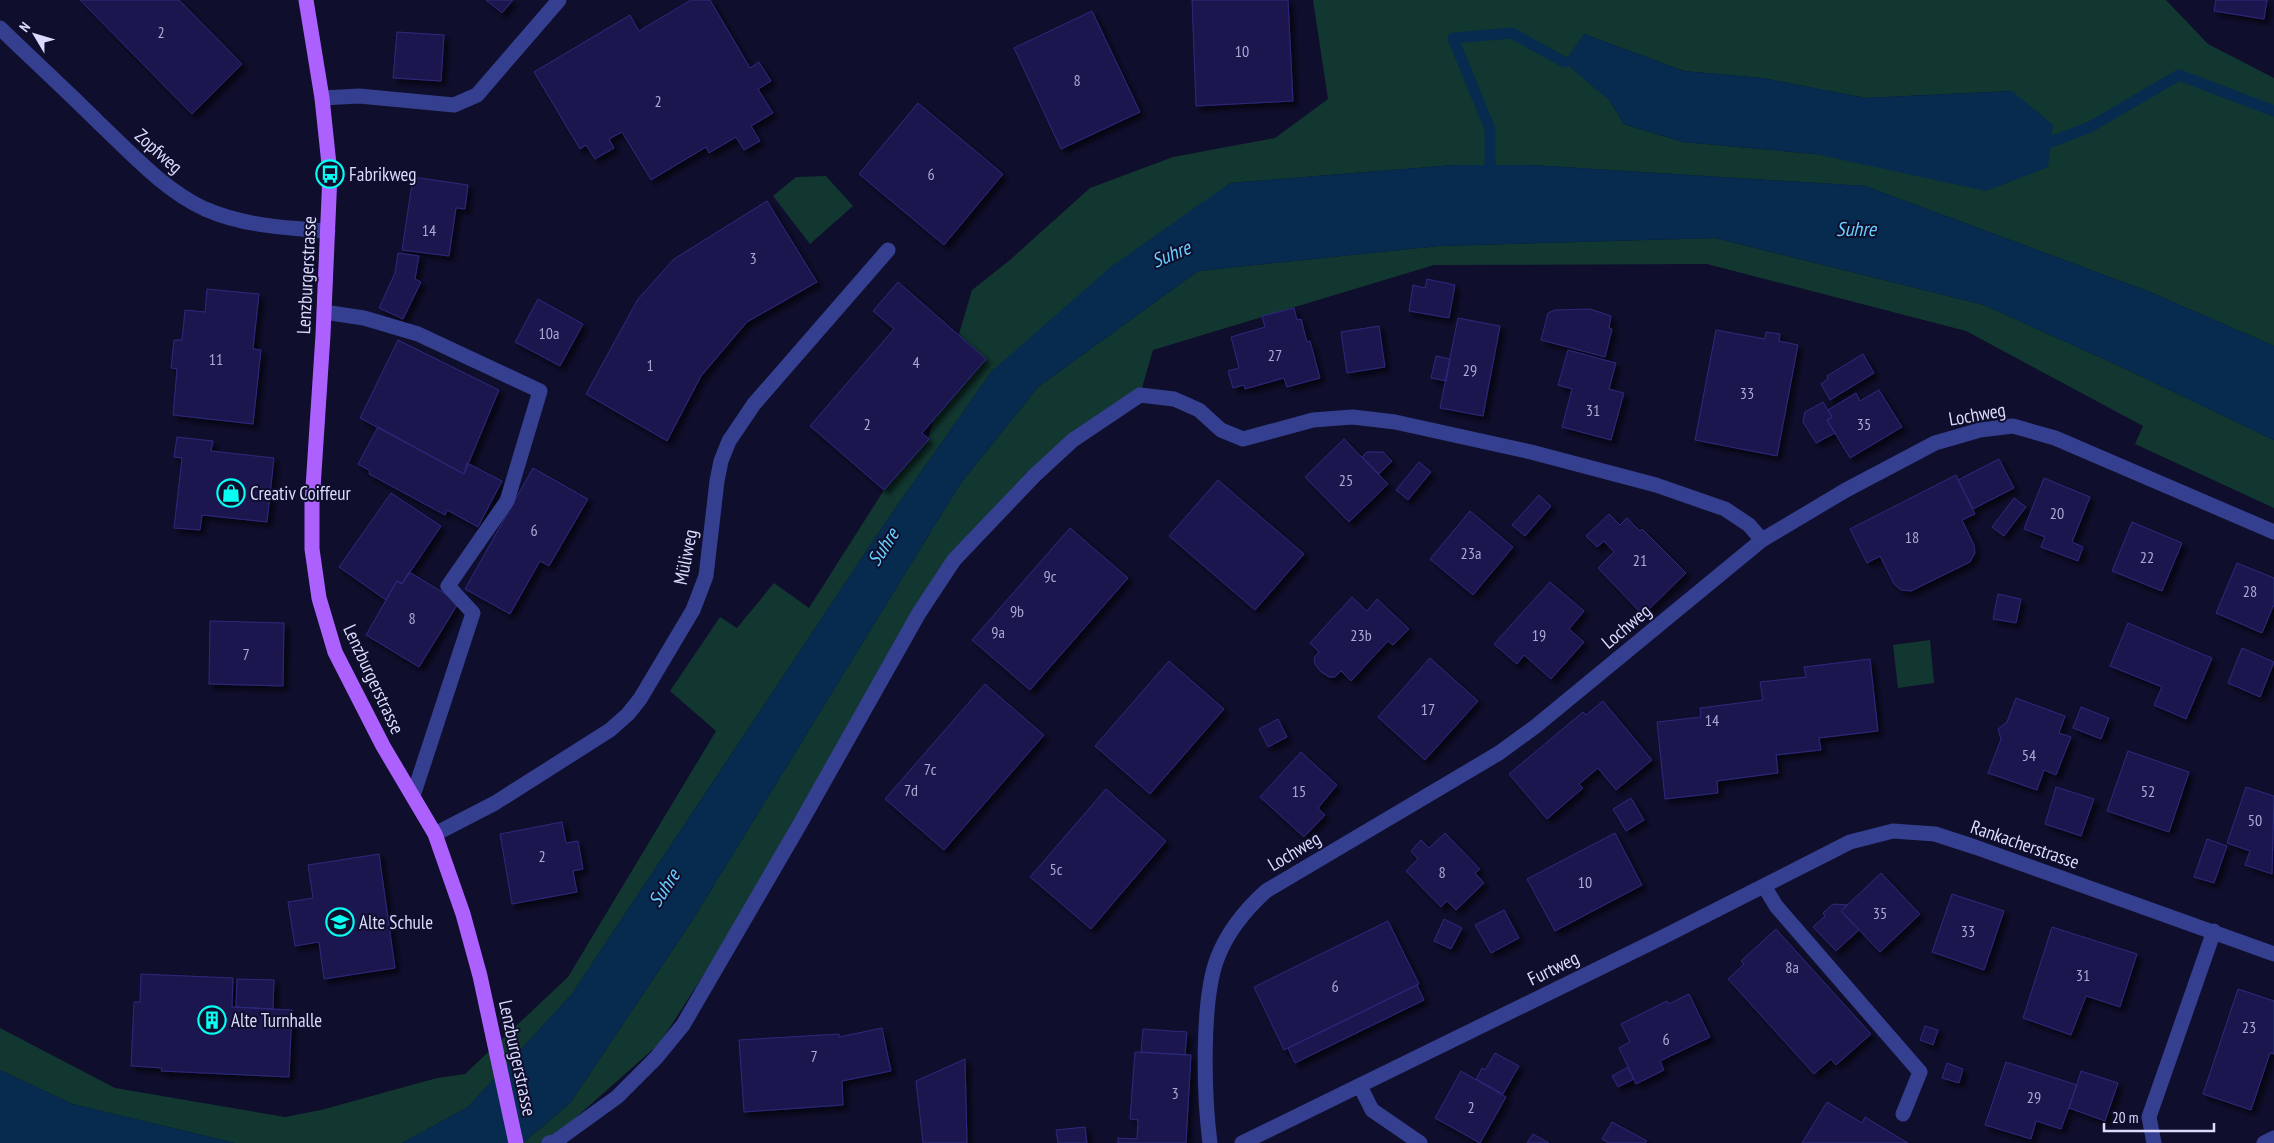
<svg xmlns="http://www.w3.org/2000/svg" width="2274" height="1143" font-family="'PT Sans Narrow',sans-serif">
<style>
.green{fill:#113730;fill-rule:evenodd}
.water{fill:#062b4e}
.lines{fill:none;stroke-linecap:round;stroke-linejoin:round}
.stream{stroke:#062b4e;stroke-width:11}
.building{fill:#1c194f;stroke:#2d297d;filter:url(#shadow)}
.minor{stroke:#353f8f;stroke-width:15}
.major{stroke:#ac61ff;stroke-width:15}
.labels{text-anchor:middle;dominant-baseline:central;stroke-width:4;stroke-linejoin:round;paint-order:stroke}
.number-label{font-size:16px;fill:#aaaad3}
.street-label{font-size:19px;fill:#dadbff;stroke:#0f0e2c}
.poi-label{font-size:19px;fill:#dadbff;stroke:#0f0e2c;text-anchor:start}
.water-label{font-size:20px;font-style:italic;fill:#68d0ff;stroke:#0f0e2c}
</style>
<defs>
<filter id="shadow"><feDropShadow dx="4.5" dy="4.5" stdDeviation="2.5" flood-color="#0009"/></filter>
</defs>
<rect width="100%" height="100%" fill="#0f0e2c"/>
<!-- green -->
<path class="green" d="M1313,0h853l42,44 66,34v268l-124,-54 -285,-106 -335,-21h-76l-224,18 -238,188 -109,155 -311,468 -104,113 -66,36h-167l-163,-39 -72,-34v-42l115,60 170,29 36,-7 116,-32 28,-4 103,-97 148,-246 -46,-40 50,-74 17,11 37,-45 35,25 75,-118 44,-51 44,-149 38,-30 80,-72 83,-31 102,-19 53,-39zM1584,34l100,37 78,7 103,20 147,-7 -197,63 -132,-12 -59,-18 -14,-23z
M826,176l27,30 -43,38 -37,-48 23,-19z
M1715,238l269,67 146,66 144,69v68l-139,-64 8,-18 -177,-95 -259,-67 -273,1 -281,85 -13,45 -114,78 -114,143 -112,208 -140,219 -88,78 -14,22h-35l47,-40 120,-179 270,-440 78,-97 160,-116 240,-25z
M1930,640l4,43 -36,5 -5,-43z"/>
<!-- water -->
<path class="water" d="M1584,34l100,37 78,7 103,20 147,-7 41,34 -5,42 -62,24 -171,-37 -132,-12 -59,-18 -14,-23 -46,-39z
M1454,165h76l335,21 285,106 124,54v94l-144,-69 -146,-66 -269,-67 -277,8 -240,25 -160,116 -78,97 -270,440 -120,179 -47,40h-121l66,-36 104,-113 311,-468 109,-155 120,-105 118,-83z
M0,1070l72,34 163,39h-235z"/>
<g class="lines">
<!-- stream -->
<path class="stream" d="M2051,142l39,-15 89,-52 95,36
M1490,180v-51l-37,-91 59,-5 52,29"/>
</g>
<!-- building -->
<path class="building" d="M80,0h99l63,64 -50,50z
M486,0h27l-11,13z
M691,0h19l40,68 9,-6 12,19 -13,8 15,24 -22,13 9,15 -16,9 -8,-13 -27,16 -3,-6 -55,33 -29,-48 -13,7 5,9 -19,11 -9,-14 -6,4 -46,-77 96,-57 9,16z
M1192,0h96l5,101 -97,5z
M2216,0h51l-3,19 -50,-8z
M1092,11l48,101 -79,37 -47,-101z
M397,32l47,3 -3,46 -48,-3z
M918,103l85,71 -59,71 -85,-71z
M413,177l55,8 -3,24 -9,-1 -7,48 -47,-6z
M767,201l50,81 -70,40 -46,54 -34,65 -81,-47 52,-95 36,-40z
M398,253l21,3 -4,23 6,3 -18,37 -24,-11 16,-35z
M1427,279l28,6 -6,33 -40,-7 4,-26 12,3z
M898,282l88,77 -64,74 7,6 -45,51 -74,-64 84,-97 -21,-18z
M207,289l52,5 -6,55 8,1 -8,74 -80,-9 4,-46 -6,-1 3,-28h8l3,-30 20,2z
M538,299l45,25 -23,42 -45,-24z
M1294,308l3,12 4,-1 6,23 3,-1 10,37 -33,9 -3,-9 -39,11 -1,-4 -11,3 -5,-17 11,-3 -8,-31 34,-10 -3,-11z
M1590,309l21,7 -2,12 3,1 -7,28 -64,-17 7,-27 7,-3z
M1458,318l42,8 -17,90 -43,-8z
M1379,326l6,41 -38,6 -6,-41z
M1716,330l49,9 1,-7 14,2 -1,7 19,4 -21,111 -82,-16z
M398,340l101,50 -35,84 -104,-56z
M1568,350l48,13 -7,26 15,4 -13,47 -49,-13 10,-38 -14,-4z
M1863,354l11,19 -44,27 -9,-16 7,-5 -1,-3z
M1436,356l14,3 -4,22 -15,-3z
M1879,390l23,37 -52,31 -23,-38 5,-3 -4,-7 28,-17 4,8z
M1823,402l9,15 -5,3 8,13 -19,10 -13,-21 2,-10z
M378,427l86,47 3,-11 35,18 -24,46 -31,-17 -2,5 -76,-41 1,-3 -12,-7z
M177,437l36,4 -2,10 63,7 -7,64 -65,-7 -2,15 -26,-2 8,-70 -8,-1z
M1344,439l44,45 -39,38 -44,-45z
M1367,452h16l9,9 -13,13 -17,-17z
M1999,459l15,29 -41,21 -15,-29z
M1419,462l12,10 -23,28 -12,-10z
M533,468l55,31 -39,67 -9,-5 -30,53 -45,-25z
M1956,475l19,39 -13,6 12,25 1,8 -5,9 -59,29 -10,-1 -7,-6 -14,-28 -13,7 -17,-34z
M2044,478l46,19 -18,45 11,5 -5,14 -37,-14 4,-10 -21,-8z
M1218,480l86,74 -49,56 -86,-74z
M391,493l50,33 -39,58 -5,-3 -11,19 -47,-33z
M1539,495l12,11 -26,30 -13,-11z
M2014,498l12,9 -22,29 -12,-9z
M1470,511l43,36 -40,48 -43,-36z
M1609,514l11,11 7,-7 13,13 2,-2 44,44 -43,42 -45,-47 16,-16 -10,-11 -7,6 -11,-11z
M2132,522l50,21 -20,48 -50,-20z
M1070,528l58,50 -98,112 -58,-50z
M2237,563l37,15v26l-12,29 -46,-20z
M409,572l50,30 -40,65 -53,-32 31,-54 5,3z
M1550,582l34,29 -15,18 15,13 -33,37 -27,-24 -7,9 -23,-20z
M1998,594l23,5 -5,24 -23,-4z
M1352,597l15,14 10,-12 32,30 -16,16 -5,-4 -37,40 -10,-10 -6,6h-6l-9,-6 -5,-7 -1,-6 5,-6 -9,-9z
M210,621l74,2 -1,63 -74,-2z
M2128,623l84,35 -26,61 -32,-14 8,-18 -52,-21z
M2242,648l32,14 -14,35 -32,-14z
M1430,658l48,43 -53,59 -47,-43z
M1870,659l8,72 -59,7 2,12 -45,5 2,18 -61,8 1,12 -53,6 -8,-77 44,-5 -1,-9 63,-8 -3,-18 46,-5 -2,-10z
M1169,661l55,48 -74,85 -55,-48z
M985,684l59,51 -100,115 -59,-51z
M2016,698l49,18 -6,17 12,4 -15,38 -12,-5 -7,20 -49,-17 13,-34 -3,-10 9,-7z
M1603,701l49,59 -36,30 -18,-22 -19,16 4,4 -36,31 -38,-45 74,-62 3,3z
M2081,707l28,11 -8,21 -28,-11z
M1278,719l9,18 -19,10 -9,-18z
M2128,751l61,21 -20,60 -62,-21z
M1301,752l36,33 -19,23 7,7 -21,22 -44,-40z
M2056,787l38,12 -13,37 -36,-12z
M2246,787l28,9 -2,78 -27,-9 5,-14 -23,-8z
M1106,789l60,52 -75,88 -61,-52z
M1631,798l13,22 -18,11 -13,-22z
M562,822l4,21 12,-2 5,28 -10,2 4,21 -65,12 -12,-70z
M1445,833l35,36 -5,4 9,10 -28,27 -9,-9 -6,6 -35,-36 12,-12 -7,-8 10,-11 8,8z
M1615,833l27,52 -87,46 -28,-52z
M2207,839l20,7 -13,37 -20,-6z
M379,854l16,114 -71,11 -5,-37 -24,4 -7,-44 25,-4 -5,-33z
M1881,873l39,41 -40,38 -39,-41z
M1952,894l52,17 -20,59 -52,-18z
M1833,904l15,1 -7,6 18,19 -23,21 -23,-24 12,-11 -2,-3z
M1504,910l15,28 -28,15 -16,-28z
M1444,919l18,9 -11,21 -17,-8z
M1388,921l31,63 -135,66 -30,-63z
M2052,927l85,27 -17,53 -34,-11 -15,39 -48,-17z
M1776,929l95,105 -35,31 -5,-6 -17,15 -86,-95 16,-15 -3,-3z
M141,974l92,4 -1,29 60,3 -3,67 -128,-6 1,-3 -31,-2 3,-64h6z
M237,979l37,1 -1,29 -37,-2z
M1417,985l7,15 -129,63 -7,-15z
M2238,989l36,12v53l-4,-1 -19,57 -48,-16z
M1689,994l21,43 -50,24 4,9 -28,14 -17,-36 11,-6 -9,-18 46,-23 2,3z
M1925,1026l13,4 -5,15 -13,-5z
M882,1028l9,43 -49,10 1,24 -99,7 -5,-72 100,-6v3z
M1143,1029l44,3 -2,23 -44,-3z
M1135,1052l56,3 -5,88h-68v-5l19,1 1,-19 -8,-1z
M1495,1053l24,13 -16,28 -27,-15 6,-11 3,2z
M965,1059l2,84h-44l-7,-62z
M2006,1062l71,23 -16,44 -25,-8 -5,18 -46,-14z
M1947,1063l16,6 -4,14 -17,-5z
M1628,1067l6,12 -16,8 -6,-11z
M1461,1071l45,26 -26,46 -45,-25z
M2081,1071l37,12 -13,38 -36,-13z
M1827,1102l35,21 3,-6 43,26h-106z
M1612,1122l35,19 -2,2h-36l-7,-4z
M1085,1127l2,16h-29l-2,-13z
M1533,1134l16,9h-22z"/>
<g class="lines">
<!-- minor -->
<path class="minor" d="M0,28c33,32 67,63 99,95 33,31 65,67 106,86 39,17 81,19 123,22
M322,98l37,-2 95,9 23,-10 82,-95
M324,312l40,6 54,16 122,57 -33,110 -59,85 25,27 -60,183
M435,834l60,-31 115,-73 18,-16 12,-15 53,-89 13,-34 11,-95 4,-20 8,-20 25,-37 134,-154
M1764,886l12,20 144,166 -17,42
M1360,1086l12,24 48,33
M549,1143l7,-2 61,-44 39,-39 27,-33 117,-201 119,-211 35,-53 80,-84 39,-36 67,-45 34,4 25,11 22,20 22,9 70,-19 40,-3 42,5 136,30 125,33 69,24 24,16 13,15
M1210,1143c-6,-46 -9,-141 7,-184 10,-27 28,-49 49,-68l233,-138 37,-27 226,-186 84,-50 89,-47 45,-13 33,-4 42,12 219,94
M1242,1143l419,-205 189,-96 43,-11 42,3 40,13 299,107
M2154,1143l-5,-26 65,-186
M2264,1143l10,-5"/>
<!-- major -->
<path class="major" d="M306,0l16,98 8,76 -7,161 -11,168v46l7,49 16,54 48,94 52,88 28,80 17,62 36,167"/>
</g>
<!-- icons -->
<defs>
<g id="bus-ring" transform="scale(1.4375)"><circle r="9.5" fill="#0f0e2c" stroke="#06fff2" stroke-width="1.5"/><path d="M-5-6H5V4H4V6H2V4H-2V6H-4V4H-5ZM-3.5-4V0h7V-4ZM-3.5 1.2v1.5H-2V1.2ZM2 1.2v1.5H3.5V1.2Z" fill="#06fff2"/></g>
<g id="shop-ring" transform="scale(1.4375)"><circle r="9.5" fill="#0f0e2c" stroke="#06fff2" stroke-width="1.5"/><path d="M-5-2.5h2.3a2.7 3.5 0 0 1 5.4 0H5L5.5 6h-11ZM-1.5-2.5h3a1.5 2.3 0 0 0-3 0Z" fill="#06fff2"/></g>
<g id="school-ring" transform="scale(1.4375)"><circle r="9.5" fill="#0f0e2c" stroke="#06fff2" stroke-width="1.5"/><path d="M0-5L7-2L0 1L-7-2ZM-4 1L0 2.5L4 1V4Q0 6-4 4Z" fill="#06fff2"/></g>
<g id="building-ring" transform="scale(1.4375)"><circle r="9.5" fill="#0f0e2c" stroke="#06fff2" stroke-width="1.5"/><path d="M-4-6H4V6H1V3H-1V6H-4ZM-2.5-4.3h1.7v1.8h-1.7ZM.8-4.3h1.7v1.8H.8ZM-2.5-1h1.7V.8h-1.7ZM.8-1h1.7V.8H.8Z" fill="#06fff2"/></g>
</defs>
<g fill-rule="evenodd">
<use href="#bus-ring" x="330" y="174"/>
<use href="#shop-ring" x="231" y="493"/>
<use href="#school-ring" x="340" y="922"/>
<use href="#building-ring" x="212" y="1020"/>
</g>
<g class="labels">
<!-- number labels -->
<g class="number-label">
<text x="161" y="32">2</text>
<text x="1242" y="51">10</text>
<text x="1077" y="80">8</text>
<text x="658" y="101">2</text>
<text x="931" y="174">6</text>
<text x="429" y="230">14</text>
<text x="753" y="258">3</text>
<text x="549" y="333">10a</text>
<text x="1275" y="355">27</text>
<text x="216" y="359">11</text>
<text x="916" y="362">4</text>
<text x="650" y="365">1</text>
<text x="1470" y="370">29</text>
<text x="1747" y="393">33</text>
<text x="1593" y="410">31</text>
<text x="867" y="424">2</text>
<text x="1864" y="424">35</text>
<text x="1346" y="480">25</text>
<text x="2057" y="513">20</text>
<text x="534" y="530">6</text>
<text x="1912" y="537">18</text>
<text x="1471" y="553">23a</text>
<text x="2147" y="557">22</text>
<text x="1640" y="560">21</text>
<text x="1050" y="576">9c</text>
<text x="2250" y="591">28</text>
<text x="1017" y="611">9b</text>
<text x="412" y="618">8</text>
<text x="998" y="632">9a</text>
<text x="1361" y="635">23b</text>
<text x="1539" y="635">19</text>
<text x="246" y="654">7</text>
<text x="1428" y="709">17</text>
<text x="1712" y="720">14</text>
<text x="2029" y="755">54</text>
<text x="930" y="769">7c</text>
<text x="911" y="790">7d</text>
<text x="1299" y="791">15</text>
<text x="2148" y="791">52</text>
<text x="2255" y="820">50</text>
<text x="542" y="856">2</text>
<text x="1056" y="869">5c</text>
<text x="1442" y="872">8</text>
<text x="1585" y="882">10</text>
<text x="1880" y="913">35</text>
<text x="1968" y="931">33</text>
<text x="1792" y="967">8a</text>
<text x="2083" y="975">31</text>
<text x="1335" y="986">6</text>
<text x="2249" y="1027">23</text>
<text x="1666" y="1039">6</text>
<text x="814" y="1056">7</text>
<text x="1175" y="1093">3</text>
<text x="2034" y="1097">29</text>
<text x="1471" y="1107">2</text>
</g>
<!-- street labels -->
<g class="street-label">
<text transform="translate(159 151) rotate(42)">Zopfweg</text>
<text transform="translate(306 275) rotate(-87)">Lenzburgerstrasse</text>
<text transform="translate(1977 414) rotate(-10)">Lochweg</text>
<text transform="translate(685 557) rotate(-79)">Müliweg</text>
<text transform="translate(1626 626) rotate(-40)">Lochweg</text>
<text transform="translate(374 679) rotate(65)">Lenzburgerstrasse</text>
<text transform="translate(2025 844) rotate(19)">Rankacherstrasse</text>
<text transform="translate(1294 851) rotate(-31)">Lochweg</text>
<text transform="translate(1553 968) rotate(-26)">Furtweg</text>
<text transform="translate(518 1058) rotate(78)">Lenzburgerstrasse</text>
</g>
<!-- poi labels -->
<g class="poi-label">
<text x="349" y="174">Fabrikweg</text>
<text x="250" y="493">Creativ Coiffeur</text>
<text x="359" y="922">Alte Schule</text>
<text x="231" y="1020">Alte Turnhalle</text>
</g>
<!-- water labels -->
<g class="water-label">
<text x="1856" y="229">Suhre</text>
<text transform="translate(1171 254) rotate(-23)">Suhre</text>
<text transform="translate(883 547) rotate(-57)">Suhre</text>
<text transform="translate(664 888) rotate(-57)">Suhre</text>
</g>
</g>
<!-- north arrow -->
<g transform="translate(35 35) rotate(308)" stroke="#0f0e2c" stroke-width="4" paint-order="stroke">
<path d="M0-4L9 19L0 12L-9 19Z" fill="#dadbff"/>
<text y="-8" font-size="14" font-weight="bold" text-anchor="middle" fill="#dadbff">N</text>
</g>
<!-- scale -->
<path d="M2104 1123v8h110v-8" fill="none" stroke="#dadbff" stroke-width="2.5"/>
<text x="2112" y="1123" font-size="15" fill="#dadbff" stroke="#0f0e2c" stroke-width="4" paint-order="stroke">20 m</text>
</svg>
